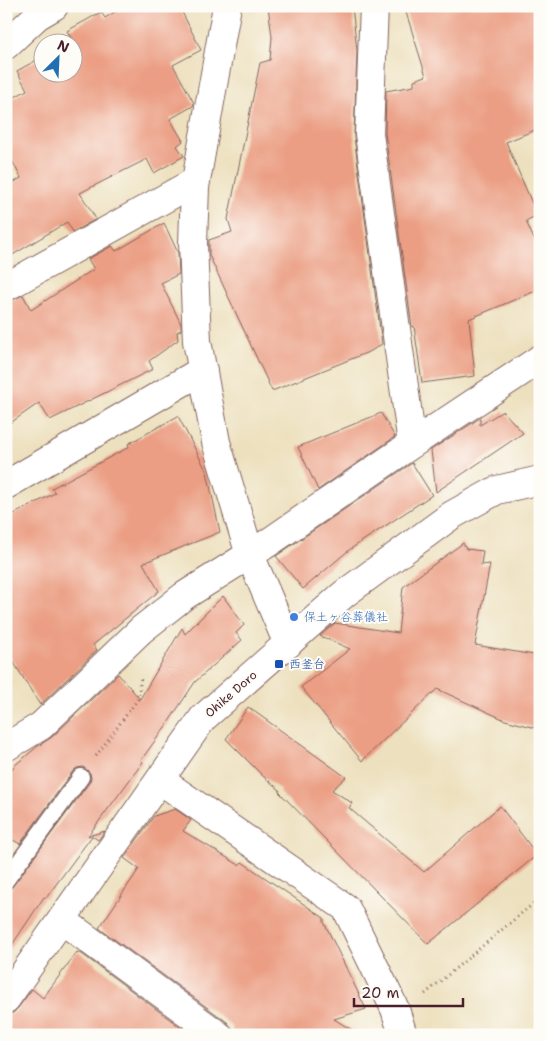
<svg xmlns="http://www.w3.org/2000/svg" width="546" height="1041" font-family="'Shantell Sans','Klee One',sans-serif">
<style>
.building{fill:#eb9e83}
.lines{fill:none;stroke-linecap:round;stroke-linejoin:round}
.service-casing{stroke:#83635e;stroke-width:19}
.minor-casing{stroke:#83635e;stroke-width:30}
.tertiary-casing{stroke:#83635e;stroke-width:30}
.path{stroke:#83635e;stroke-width:3;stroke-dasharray:1 4;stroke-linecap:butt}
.service{stroke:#fff;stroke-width:16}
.minor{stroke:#fff;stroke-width:28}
.tertiary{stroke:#fff;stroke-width:28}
.shop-dot{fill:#3f7fe0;stroke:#fdfcf7;stroke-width:2}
.transit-dot{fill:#1a4fb4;stroke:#fdfcf7;stroke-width:2}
.labels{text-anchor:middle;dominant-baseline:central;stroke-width:4;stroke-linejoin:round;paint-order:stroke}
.shop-label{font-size:12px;fill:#366cbe;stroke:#fdfcf7;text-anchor:start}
.transit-label{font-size:12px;fill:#164399;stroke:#fdfcf7;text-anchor:start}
.street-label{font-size:12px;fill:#4a1f2b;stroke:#fdfcf7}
</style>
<rect width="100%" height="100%" fill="#fdfcf7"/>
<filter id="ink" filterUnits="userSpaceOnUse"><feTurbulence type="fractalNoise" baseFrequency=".02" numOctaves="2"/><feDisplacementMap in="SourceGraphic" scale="10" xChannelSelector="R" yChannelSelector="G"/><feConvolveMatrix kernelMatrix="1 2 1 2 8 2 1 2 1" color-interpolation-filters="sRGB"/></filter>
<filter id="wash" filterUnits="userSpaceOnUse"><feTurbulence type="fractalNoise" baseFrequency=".0096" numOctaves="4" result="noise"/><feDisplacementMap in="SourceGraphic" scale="20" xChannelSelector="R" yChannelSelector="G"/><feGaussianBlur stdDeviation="1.12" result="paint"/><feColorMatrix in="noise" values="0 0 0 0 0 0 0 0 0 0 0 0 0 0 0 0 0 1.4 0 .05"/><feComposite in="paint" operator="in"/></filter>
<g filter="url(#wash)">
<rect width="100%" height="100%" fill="#ede0be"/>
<g id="blocks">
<!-- building -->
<path class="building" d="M124,6h55l22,44 -28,15 21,38 -1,3 -23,13 13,22 -6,5 7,10 -30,17 -7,-14 -67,34 16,26 -23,13 -6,-10 -61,37v-72l15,-9 -15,-29v-47l21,-12 -10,-19 25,-14v15h30v-30h-2l3,-1 -6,-10 34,-19 4,6z
M268,6h84l5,45 -3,85 28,208 -11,7 -99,40 -63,-136v-15l23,-8 -4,-13 32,-156 10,-3 2,-23z
M404,6h136v122l-34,14 31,73 -11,6 14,32v36l-71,30 6,57 -53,7 -8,-57 -2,1 -27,-194 1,-42 28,-5v-6l12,-4z
M164,223l14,30 1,21 -18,9 20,41v6l-4,2 1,8 -29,21 4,8 -103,51 -11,-17 -33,23v-123l17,-8 8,15 63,-41 -6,-10 24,-13 4,5z
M503,411l20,22 -87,59 -5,-42 49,-32v7z
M381,413l14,24 -77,53 -20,-43z
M178,416l29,56 13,60 -77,31 16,28 -66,54 4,5 -57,55 -34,-55v-132l49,-25 -3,-5 77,-41 -1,-3z
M412,463l20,32 -83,55 -46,39 -27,-33z
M463,543l3,6 17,2 -2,14 9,-1 -15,81 65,11v73l-35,-9 -68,-31 -75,72 -61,-74 49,-38 -30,-13 15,-13 63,10 5,-46z
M223,596l21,29 -8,8 6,7 -47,42 -27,41 -27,37 2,2 -55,74 17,-5 -7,9 -6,-4 -46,62 -2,-1 -38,57v-59l83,-112 2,-5 -1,-5 -7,-6 -6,1 -4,3 -53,73 -14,-8v-57l8,-13 24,-20 14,-9 66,-63 22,25 42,-71 3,6z
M248,707l98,70 -14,13 20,13 -3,5 75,64 76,-66 37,49 -109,89 -149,-152 1,-2 -17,-14 -37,-37z
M175,809l16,11 -8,11 56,34 3,-3 82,56v4l42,87 -32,10 26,16h-127l-1,-7 -5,-6 -128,-94 40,-59 -15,-11 30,-42z
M77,952l5,2 109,81h-185v-21l7,-1 5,-5 14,-19 11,9z"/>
</g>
</g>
<g filter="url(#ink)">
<use href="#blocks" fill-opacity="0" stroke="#83635e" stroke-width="1"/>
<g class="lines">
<!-- service casing -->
<g class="service-casing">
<path id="service" d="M6,880l75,-103"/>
</g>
<!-- minor casing -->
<g class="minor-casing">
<path id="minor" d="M227,6l-32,181 -2,56 4,98 19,101 34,113 38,89
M374,6l-5,128 43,310
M6,45l31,-29 17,-10
M6,287l190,-106
M6,485l197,-115
M6,747l35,-21 100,-96 43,-34 84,-53 144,-99 128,-85
M160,780l186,128 49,101 8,26
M62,920l156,115"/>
</g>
<!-- tertiary casing -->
<g class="tertiary-casing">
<path id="tertiary" d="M6,999l197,-281 141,-124 108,-79 45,-25 43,-10"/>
</g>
<!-- path -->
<path class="path" d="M96,756l42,-57 3,-22
M425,994l115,-96"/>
<!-- service -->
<use href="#service" class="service"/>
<!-- minor -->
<use href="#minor" class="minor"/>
<!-- tertiary -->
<use href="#tertiary" class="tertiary"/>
</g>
</g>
<!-- markers -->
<circle class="shop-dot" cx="294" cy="617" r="5"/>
<rect class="transit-dot" x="274" y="659" width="10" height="10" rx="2.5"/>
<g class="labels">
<!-- shop labels -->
<g class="shop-label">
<text x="304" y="617">保土ヶ谷葬儀社</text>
</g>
<!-- transit labels -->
<g class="transit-label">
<text x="289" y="664">西釜台</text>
</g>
<!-- street labels -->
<g class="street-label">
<text transform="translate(231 694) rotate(-41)">Ohike Doro</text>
</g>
</g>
<!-- margin -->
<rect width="546" height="1041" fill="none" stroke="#fdfcf7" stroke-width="25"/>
<!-- north arrow -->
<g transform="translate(58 58) rotate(24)"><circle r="24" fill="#fdfcf7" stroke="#b5a4a5"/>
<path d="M0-4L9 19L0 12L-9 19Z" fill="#1f6fb2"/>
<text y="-8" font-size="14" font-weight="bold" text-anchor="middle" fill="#4a1f2b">N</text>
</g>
<!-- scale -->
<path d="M354 998v8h109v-8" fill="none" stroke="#4a1f2b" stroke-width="2.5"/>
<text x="361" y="998" font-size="15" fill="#4a1f2b" stroke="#fdfcf7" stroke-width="4" paint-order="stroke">20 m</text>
</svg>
